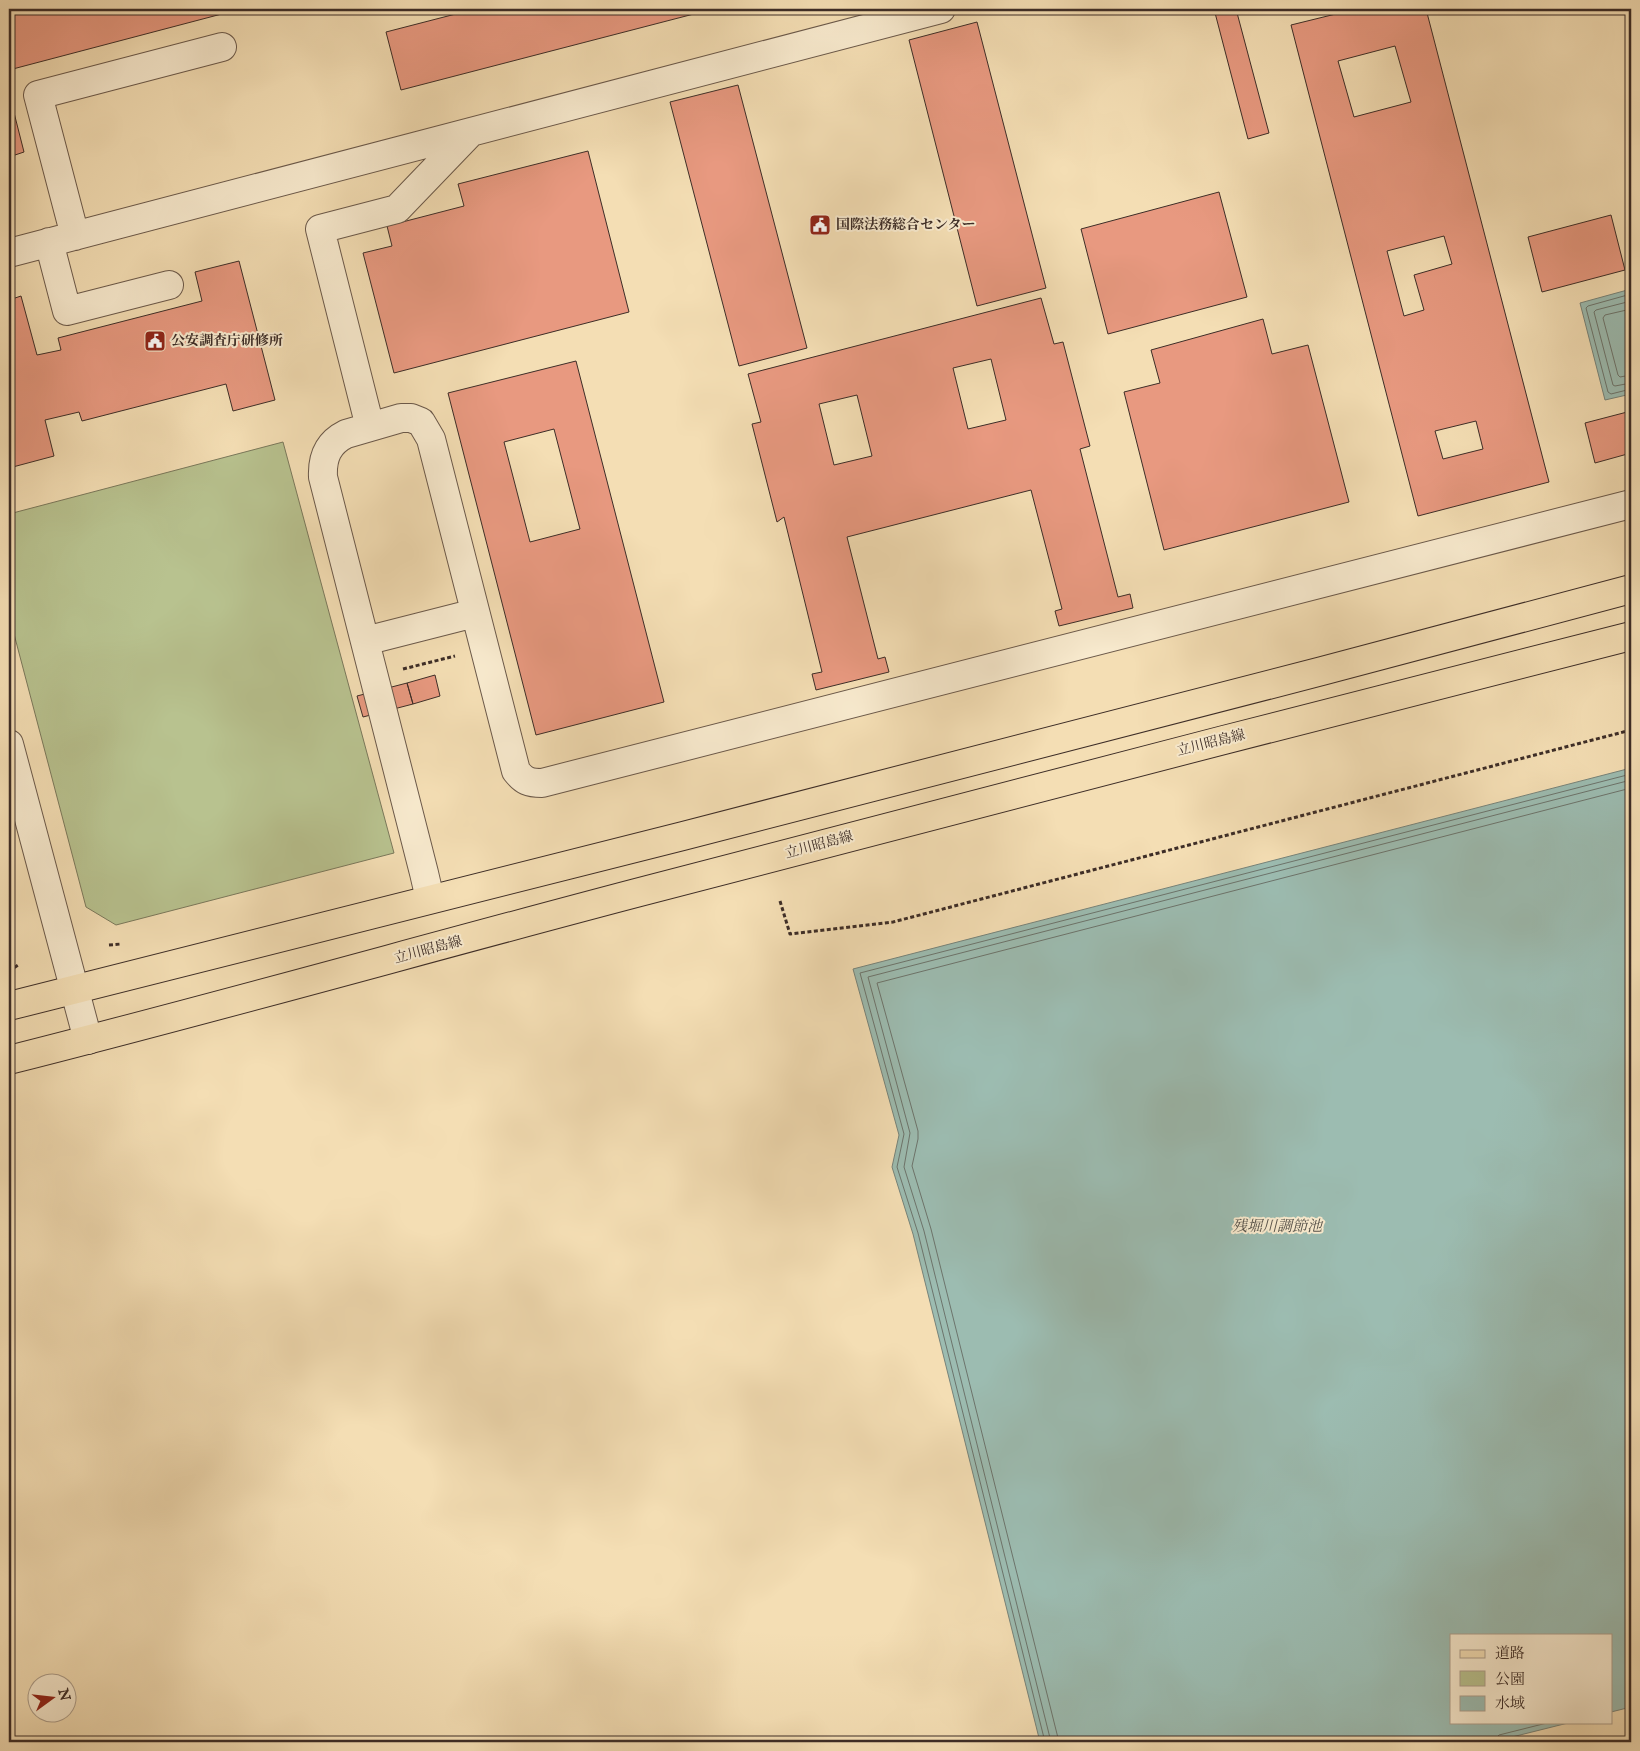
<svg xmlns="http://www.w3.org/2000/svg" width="1640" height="1751" font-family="'IM FELL English','Noto Serif JP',serif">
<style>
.green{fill:#b8c28f;stroke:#7a785b}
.water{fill:#9cbcb1;stroke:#76837a}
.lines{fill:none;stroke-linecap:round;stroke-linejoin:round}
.shore{stroke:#6c746c;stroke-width:1}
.building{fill:#e89980;stroke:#3d2d27;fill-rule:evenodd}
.minor-casing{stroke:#6b594a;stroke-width:30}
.major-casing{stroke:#3d2d27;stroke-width:30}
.path{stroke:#3d2d27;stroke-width:3;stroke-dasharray:4 2.5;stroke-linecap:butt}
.minor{stroke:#f8eace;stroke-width:28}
.major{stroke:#f4deb4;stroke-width:28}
.labels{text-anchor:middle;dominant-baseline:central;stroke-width:4;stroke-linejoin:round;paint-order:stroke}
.poi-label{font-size:14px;font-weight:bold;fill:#3d2d27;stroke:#f8eace;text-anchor:start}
.street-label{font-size:14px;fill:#3d2d27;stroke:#f8eace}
.water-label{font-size:15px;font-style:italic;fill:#55514a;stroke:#f8eace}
</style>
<rect width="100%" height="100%" fill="#f4deb4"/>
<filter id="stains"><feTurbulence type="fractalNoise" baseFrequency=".004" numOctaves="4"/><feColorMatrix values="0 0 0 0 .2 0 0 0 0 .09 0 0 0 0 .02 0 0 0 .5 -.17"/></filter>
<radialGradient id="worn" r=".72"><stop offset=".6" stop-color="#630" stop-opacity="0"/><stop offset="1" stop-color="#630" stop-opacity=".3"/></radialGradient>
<!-- green -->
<path class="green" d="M283,442l111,411 -278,72 -30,-18 -77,-292v-101z"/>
<!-- water -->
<path class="water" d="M1631,289v105l-26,6 -25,-97z
M1631,768v939l-20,5v-77h-160v87h121l-80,20h-452l-127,-508 -21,-67 7,-32 -46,-166z"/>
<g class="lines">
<!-- shore -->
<path class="shore" d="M1631,294l-43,12 -2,2 22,84 3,2 20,-5
M1631,301l-35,9 -2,2 19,73 2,1 16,-3
M1631,309l-26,6 -2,3 15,57 2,2 11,-2
M1045,1742l-127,-509 -21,-66 7,-33 -44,-161 771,-199
M1051,1742l-127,-511 -20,-64 6,-34 -42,-156 763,-197
M1059,1742l-128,-513 -19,-63 6,-27v-8l-41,-148 754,-195
M1496,1742v-4l3,-3 52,-13"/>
</g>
<!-- building -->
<path class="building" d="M9,9h223l1,2 -224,59z
M475,9h238l-312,81 -15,-58z
M1214,9h22l33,124 -21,6z
M1356,9h70l123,473 -131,34 -127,-491zM1395,46l16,56 -57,15 -16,-56zM1444,236l8,28 -38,11 10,35 -20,6 -17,-65zM1476,421l7,28 -40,10 -8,-28z
M977,22l69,266 -69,18 -68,-266z
M738,85l69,263 -68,18 -69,-264z
M9,93l15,59 -15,5z
M588,151l41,161 -235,61 -31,-120 29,-7 -5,-20 77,-20 -6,-22z
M1219,192l28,105 -139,37 -27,-105z
M1611,215l14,55 -83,22 -14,-55z
M239,261l36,139 -42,11 -7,-27 -144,37 -3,-9 -34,8 9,36 -45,12v-168l12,-4 16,59 24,-5 -3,-12 144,-37 -7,-29z
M1041,298l13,46 9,-2 27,104 -10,3 38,148 12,-3 3,14 -74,18 -4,-15 7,-2 -31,-119 -184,47 31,122 7,-2 4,15 -73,18 -4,-16 10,-2 -38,-155 -7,5 -25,-98 9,-2 -13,-48zM991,359l15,61 -38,9 -15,-61zM857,395l15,61 -38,9 -15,-61z
M1263,319l9,35 36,-9 41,157 -185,48 -40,-158 36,-9 -9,-33z
M576,361l88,341 -128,33 -88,-342zM554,429l26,100 -50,13 -26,-100z
M1631,411v42l-36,10 -10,-40z
M435,675l5,21 -27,8 -6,-21z
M407,683l6,21 -50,13 -6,-21z"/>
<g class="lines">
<!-- minor casing -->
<g class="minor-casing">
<path id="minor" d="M75,236l-37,-141 184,-48
M49,242l18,69 102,-26
M9,253l932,-244
M370,427l-50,-198 77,-20 74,-77
M365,641l110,-28
M9,744l79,296
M430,899l-6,-26 -101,-396c-1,-20 5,-34 23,-43l55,-16h10l10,4 10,17 85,332c8,10 13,12 26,12l1089,-279"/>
</g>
<!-- major casing -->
<g class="major-casing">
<path id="major" d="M9,1006l674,-170 639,-165 309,-82
M9,1060c210,-53 418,-112 627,-167 331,-87 663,-173 995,-257"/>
</g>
<!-- path -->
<path class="path" d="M403,669l52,-13
M780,901l10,33 103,-12 738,-192
M109,945l12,-1
M9,971l9,-6"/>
<!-- minor -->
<use href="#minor" class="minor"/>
<!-- major -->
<use href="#major" class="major"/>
</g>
<!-- icons -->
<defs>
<g id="civic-square" transform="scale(1.125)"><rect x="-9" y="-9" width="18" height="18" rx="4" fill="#8f2418" stroke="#f8eace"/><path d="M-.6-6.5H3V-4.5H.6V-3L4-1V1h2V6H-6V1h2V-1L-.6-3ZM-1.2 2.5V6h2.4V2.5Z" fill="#fff"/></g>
</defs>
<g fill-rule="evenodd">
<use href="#civic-square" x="820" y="225"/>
<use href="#civic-square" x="155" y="341"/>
</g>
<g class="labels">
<!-- poi labels -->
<g class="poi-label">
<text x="836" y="225">国際法務総合センター</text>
<text x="171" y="341">公安調査庁研修所</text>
</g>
<!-- street labels -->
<g class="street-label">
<text transform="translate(1211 743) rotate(-14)">立川昭島線</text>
<text transform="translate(819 845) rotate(-15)">立川昭島線</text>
<text transform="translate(428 950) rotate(-15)">立川昭島線</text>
</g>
<!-- water labels -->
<g class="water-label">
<text x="1277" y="1226">残堀川調節池</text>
</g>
</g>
<!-- margin -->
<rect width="1640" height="1751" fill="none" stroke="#f4deb4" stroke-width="30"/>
<rect x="10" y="10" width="1620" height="1731" fill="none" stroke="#3d2d27" stroke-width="2.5"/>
<rect x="15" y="15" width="1610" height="1721" fill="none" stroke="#3d2d27"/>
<!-- legend -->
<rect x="1450" y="1634" width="162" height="90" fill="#f8eace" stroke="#ad9e8b"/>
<rect x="1460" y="1650" width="25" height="8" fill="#f4deb4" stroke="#ad9e8b"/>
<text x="1495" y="1658" font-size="15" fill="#3d2d27">道路</text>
<rect x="1460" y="1671" width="25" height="15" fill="#b8c28f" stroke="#ad9e8b"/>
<text x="1495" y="1684" font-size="15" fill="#3d2d27">公園</text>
<rect x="1460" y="1696" width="25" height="15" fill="#9cbcb1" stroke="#ad9e8b"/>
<text x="1495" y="1708" font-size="15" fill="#3d2d27">水域</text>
<!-- north arrow -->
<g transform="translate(52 1698) rotate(75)"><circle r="24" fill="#f8eace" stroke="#ad9e8b"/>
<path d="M0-4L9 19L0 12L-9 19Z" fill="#8f2418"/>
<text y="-8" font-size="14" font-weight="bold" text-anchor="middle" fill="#3d2d27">N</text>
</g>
<rect width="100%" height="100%" filter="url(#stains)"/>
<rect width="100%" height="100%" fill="url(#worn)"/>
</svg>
